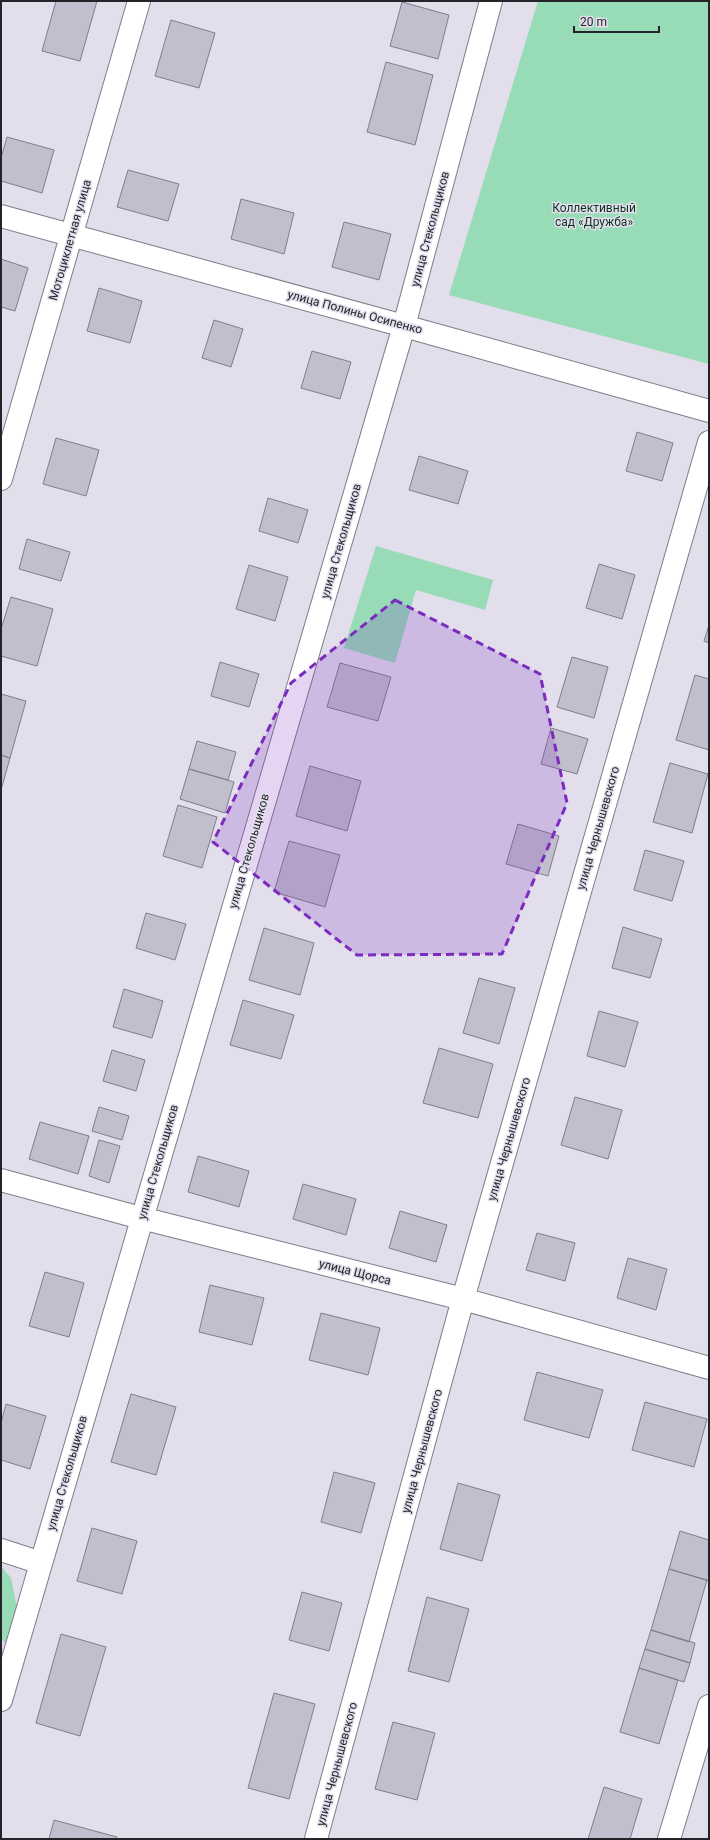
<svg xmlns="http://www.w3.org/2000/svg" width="710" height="1840" font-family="Roboto,sans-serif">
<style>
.green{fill:#97dbb7}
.building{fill:#c1bfce;stroke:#807e8b}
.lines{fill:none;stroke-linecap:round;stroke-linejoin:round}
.minor-casing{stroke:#807b88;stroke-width:24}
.minor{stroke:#fff;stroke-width:22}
.marked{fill:#7b2cbf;fill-opacity:0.2;stroke:#7b2cbf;stroke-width:3;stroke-dasharray:8 5;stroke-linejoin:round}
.labels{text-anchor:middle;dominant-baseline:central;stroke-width:3;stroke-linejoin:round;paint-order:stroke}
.park-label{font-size:12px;fill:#0d3322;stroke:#e2deec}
.street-label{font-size:12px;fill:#252329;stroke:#e2deec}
</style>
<rect width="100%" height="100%" fill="#e2deec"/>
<!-- green -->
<path class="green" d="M538,1h171v363l-260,-69z
M376,546l117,34 -8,30 -69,-20 -21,73 -51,-15z
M1,1566l10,12 7,35 -10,34 -7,-9z"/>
<!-- building -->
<path class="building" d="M56,1h41l-17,60 -38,-10z
M402,2l47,13 -11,44 -48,-13z
M171,20l44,13 -16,55 -44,-12z
M386,62l47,13 -18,70 -48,-13z
M7,137l47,13 -12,43 -41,-12v-23z
M128,170l51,14 -11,37 -51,-14z
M241,199l53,14 -10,41 -53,-15z
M344,222l47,12 -12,46 -47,-13z
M1,259l27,9 -13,43 -14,-4z
M99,288l43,13 -12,42 -43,-12z
M214,320l29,9 -12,38 -29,-9z
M312,351l39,11 -11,37 -39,-11z
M637,432l36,11 -11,38 -36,-10z
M56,438l43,12 -13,46 -43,-12z
M419,456l49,15 -10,33 -49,-14z
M268,498l40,12 -10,33 -39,-12z
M27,539l43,13 -9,29 -42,-12z
M599,564l36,11 -13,44 -36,-11z
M249,565l39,12 -13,44 -39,-12z
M11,597l42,12 -16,57 -36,-10v-27z
M709,625v18l-5,-2z
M572,657l36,10 -14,51 -37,-11z
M220,662l39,12 -10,33 -38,-11z
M340,663l51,14 -13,44 -51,-14z
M695,675l14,4v71l-33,-10z
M1,694l25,7 -16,57 -9,-3z
M551,728l37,11 -11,35 -36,-10z
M197,741l39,11 -8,28 -39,-11z
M1,755l9,3 -9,32z
M670,763l38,11 -16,59 -39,-11z
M310,766l51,15 -14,50 -51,-15z
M189,769l45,13 -9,31 -45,-14z
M178,805l39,12 -15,51 -39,-12z
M518,824l41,12 -11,40 -42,-12z
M289,841l51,14 -15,52 -51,-15z
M645,850l39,11 -12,40 -38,-11z
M146,913l40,11 -11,36 -39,-12z
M623,927l39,12 -12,39 -38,-10z
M264,928l50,15 -14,52 -51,-15z
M479,978l36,10 -16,56 -36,-11z
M124,989l39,12 -11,37 -39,-11z
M243,1000l51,15 -13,44 -51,-14z
M599,1011l39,11 -13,45 -38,-11z
M439,1048l54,16 -15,54 -55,-15z
M112,1050l33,10 -9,31 -33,-10z
M575,1097l47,13 -14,49 -47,-14z
M99,1107l30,9 -7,24 -30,-9z
M40,1122l49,14 -11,38 -49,-15z
M99,1140l21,6 -11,37 -20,-7z
M198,1156l51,15 -10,36 -51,-15z
M303,1184l53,15 -10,36 -53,-16z
M400,1211l47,14 -11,37 -47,-14z
M537,1233l38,10 -10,38 -39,-11z
M628,1258l39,11 -11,41 -39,-12z
M45,1272l39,11 -15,54 -40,-11z
M210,1285l54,13 -12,47 -53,-13z
M321,1313l59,15 -12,47 -59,-15z
M537,1372l66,18 -14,48 -65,-18z
M131,1394l45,13 -20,68 -45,-13z
M645,1402l62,17 -13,48 -62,-17z
M6,1404l40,12 -16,53 -29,-9v-37z
M334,1472l41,11 -14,50 -40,-11z
M458,1483l42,12 -18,66 -42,-12z
M92,1528l45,13 -15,53 -45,-13z
M680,1531l29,9v41l-40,-12z
M669,1569l38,11 -18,62 -38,-12z
M302,1592l40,11 -13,48 -40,-11z
M427,1597l42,12 -20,73 -41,-11z
M651,1630l44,13 -5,20 -45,-14z
M61,1634l45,13 -26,89 -44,-13z
M645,1649l45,14 -6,19 -45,-14z
M639,1668l39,12 -19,64 -39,-12z
M274,1693l41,11 -26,95 -41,-11z
M393,1722l42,11 -18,67 -42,-11z
M604,1787l38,12 -12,40h-42z
M54,1820l63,17 -1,2h-67z"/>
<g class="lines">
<!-- minor casing -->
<g class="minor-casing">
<path id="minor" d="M1,216l403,110 305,85
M1,479l138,-478
M1,1180l140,38 322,81 246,69
M1,1550l40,13
M1,1700l403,-1374 87,-325
M316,1839l147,-540 246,-857
M669,1839l40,-133"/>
</g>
<!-- minor -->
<use href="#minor" class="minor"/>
</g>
<!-- marked area -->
<path class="marked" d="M395,600l145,74 27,129 -65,151 -145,1 -144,-113 78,-159z"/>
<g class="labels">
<!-- park labels -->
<g class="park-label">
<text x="594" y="208">Коллективный<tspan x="594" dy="14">сад «Дружба»</tspan></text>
</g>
<!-- street labels -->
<g class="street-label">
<text transform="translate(430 229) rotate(-75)">улица Стекольщиков</text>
<text transform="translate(70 240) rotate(-74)">Мотоциклетная улица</text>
<text transform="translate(355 312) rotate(15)">улица Полины Осипенко</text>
<text transform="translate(341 541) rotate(-74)">улица Стекольщиков</text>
<text transform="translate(598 828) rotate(-74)">улица Чернышевского</text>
<text transform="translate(249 851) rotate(-74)">улица Стекольщиков</text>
<text transform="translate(509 1139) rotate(-74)">улица Чернышевского</text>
<text transform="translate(158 1162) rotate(-74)">улица Стекольщиков</text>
<text transform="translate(355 1272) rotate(14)">улица Щорса</text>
<text transform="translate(422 1451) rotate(-75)">улица Чернышевского</text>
<text transform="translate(67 1473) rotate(-74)">улица Стекольщиков</text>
<text transform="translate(337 1764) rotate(-75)">улица Чернышевского</text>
</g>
</g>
<!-- border -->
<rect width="710" height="1840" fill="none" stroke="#252329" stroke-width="4"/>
<!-- scale -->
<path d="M574 26v6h85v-6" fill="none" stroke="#252329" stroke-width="2"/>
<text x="580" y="26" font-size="12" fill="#252329" stroke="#e2deec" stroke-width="3" paint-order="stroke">20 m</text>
</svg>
